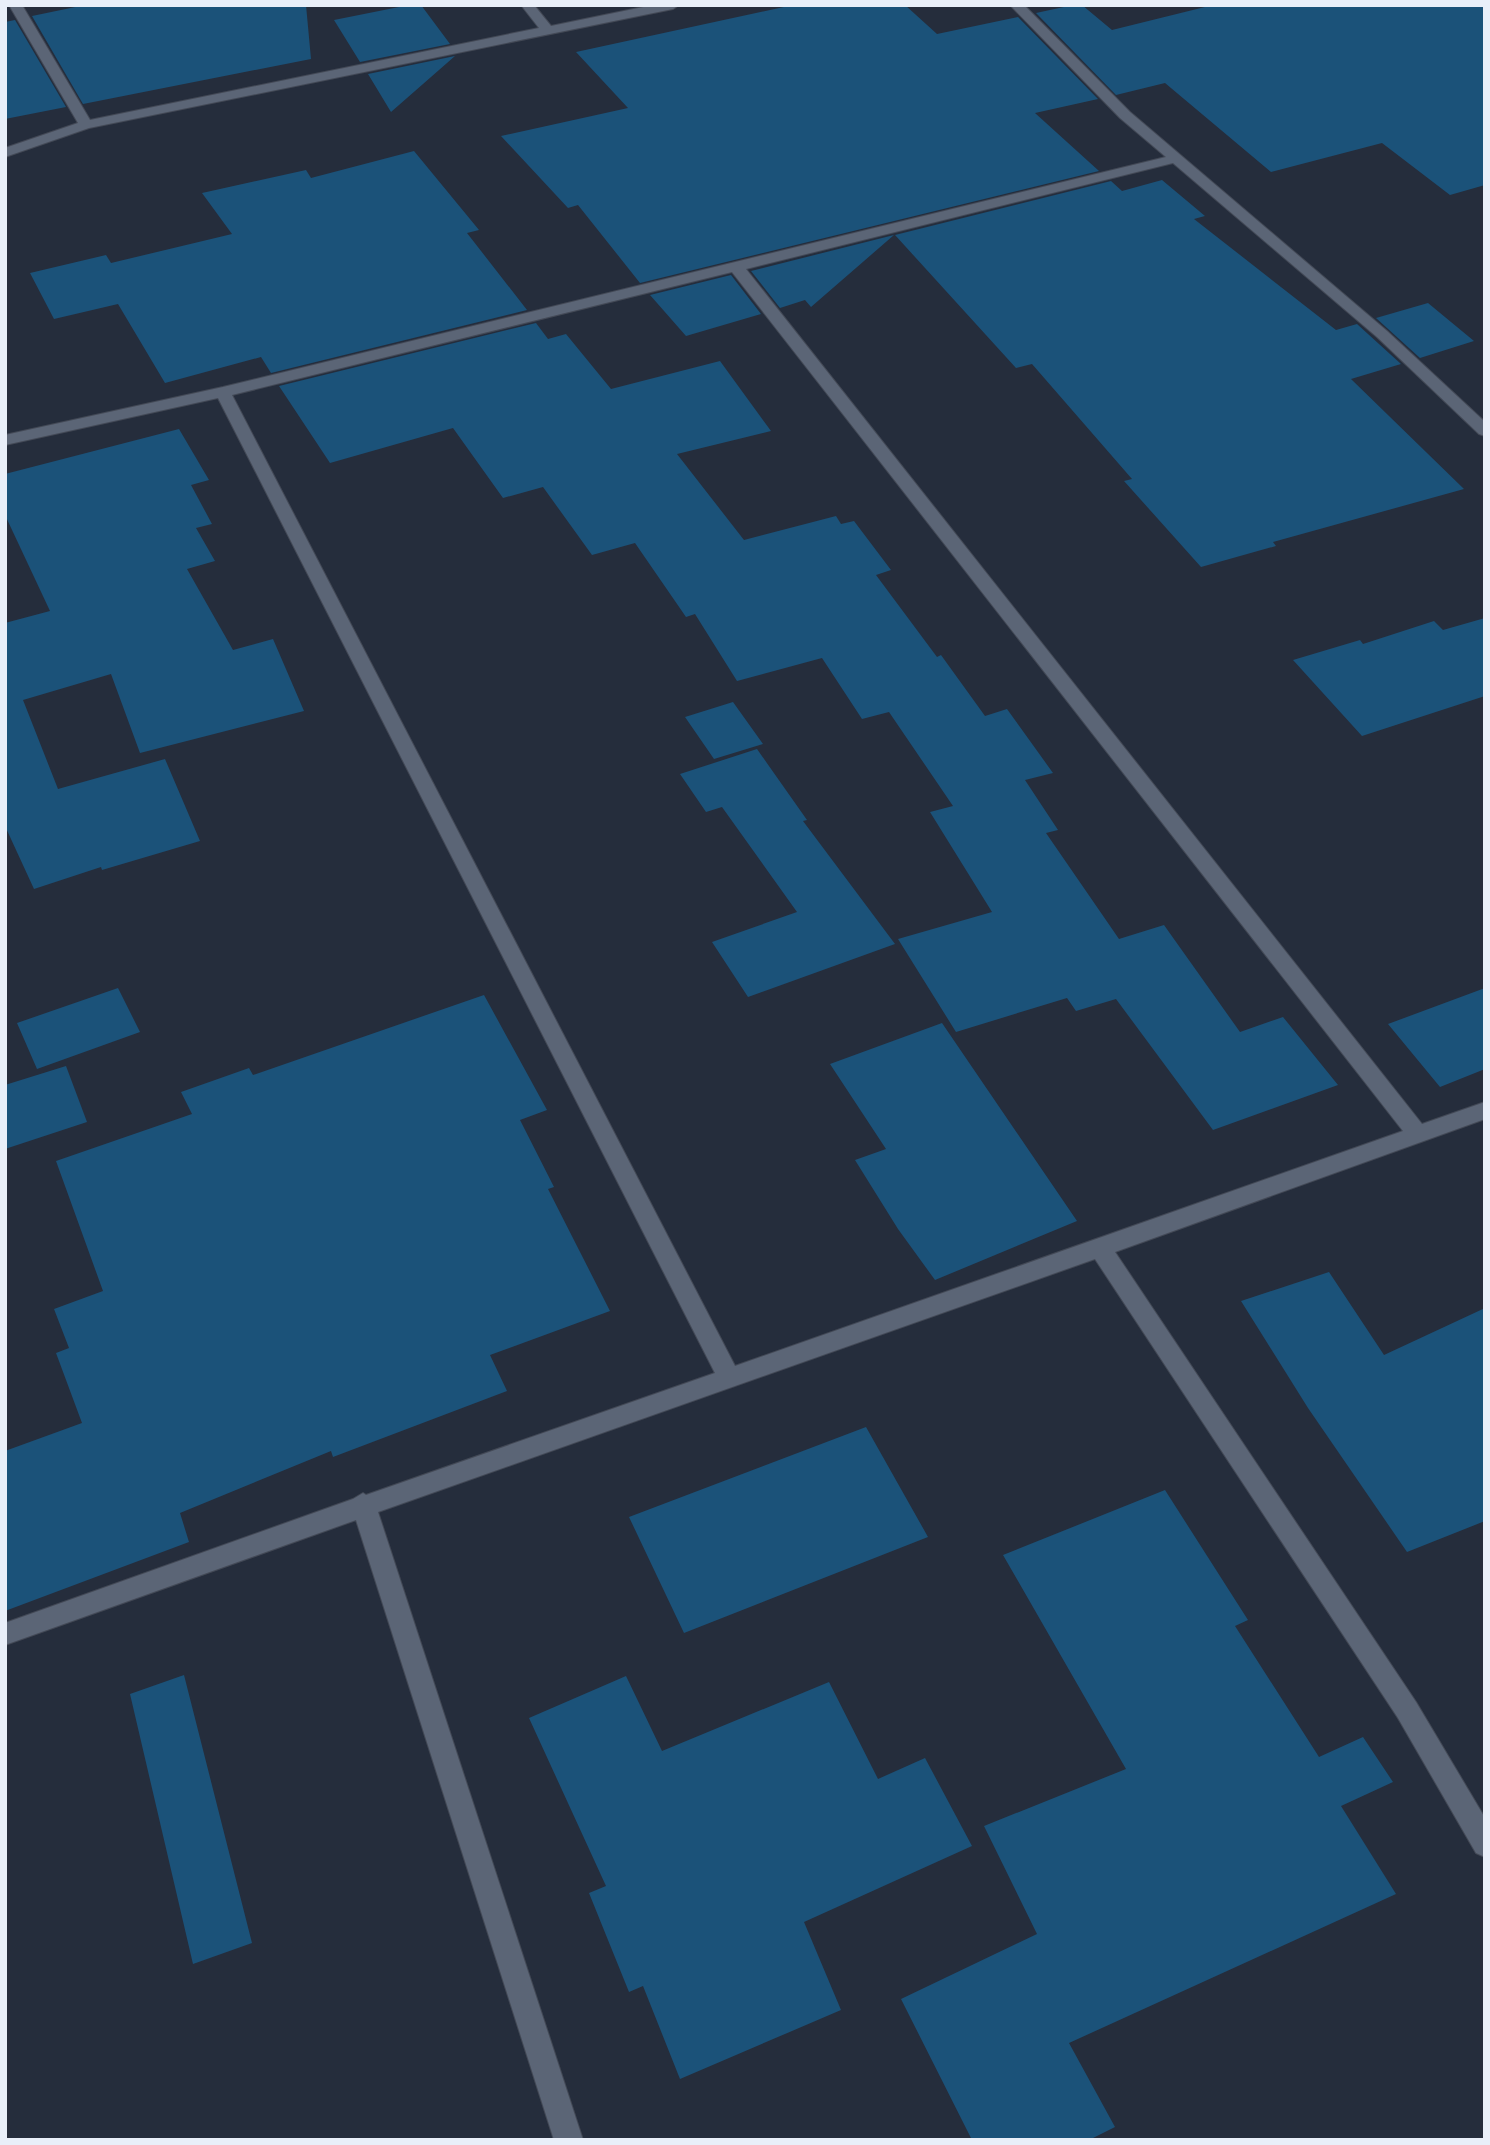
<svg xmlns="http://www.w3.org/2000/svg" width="1490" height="2145" font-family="Jost,sans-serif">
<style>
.building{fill:#1b5279}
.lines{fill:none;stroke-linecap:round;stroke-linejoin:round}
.minor-casing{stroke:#434956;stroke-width:2}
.minor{fill:#5b6576;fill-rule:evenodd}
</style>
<rect width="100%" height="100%" fill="#252d3c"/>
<!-- building -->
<path class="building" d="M85,5h221l5,54 -228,45 -51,-88z
M409,5h12l29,39 -90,18 -26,-42z
M793,5h112l32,29 81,-17 80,82 -63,14 64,58 -459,112 -62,-78 -10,3 -67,-72 127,-28 -52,-56z
M1073,5h9l30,25 101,-25h272v180l-35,10 -68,-52 -111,29 -106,-89 -49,12 -80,-82z
M15,20l51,87 -61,12v-97z
M455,56l-64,56 -23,-38z
M414,151l65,79 -12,3 60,77 -256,63 -10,-16 -96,26 -47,-79 -64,15 -24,-46 76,-18 5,8 121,-29 -30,-41 104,-23 5,8z
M1162,180l43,36 -11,3 142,111 21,-6 44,40 -50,15 113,110 -191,53 3,4 -75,21 -77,-86 8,-2 -100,-115 -16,4 -121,-133 216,-54 11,10z
M894,235l-83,72 -6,-7 -25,8 -29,-37z
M731,275l30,39 -75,22 -36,-41z
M1428,303l46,38 -54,17 -44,-40z
M536,323l12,16 18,-5 45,55 109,-28 51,70 -94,23 67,86 92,-24 5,8 13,-3 37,49 -15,5 61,82 4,-2 44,61 22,-7 46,64 -28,7 33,50 -12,3 73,106 45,-14 76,107 43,-15 55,68 -125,45 -97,-131 -40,12 -9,-13 -111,34 -58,-93 94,-27 -62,-100 23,-6 -64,-94 -27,7 -40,-61 -85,23 -42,-67 -9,3 -51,-74 -43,12 -49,-68 -40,11 -50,-70 -123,35 -51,-77z
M179,429l30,51 -18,5 21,39 -16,4 19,33 -28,8 46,81 40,-11 31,72 -164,42 -29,-79 -88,26 35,89 107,-30 35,82 -98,29 -1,-3 -67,22 -29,-63v-203l45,-12 -45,-96v-41z
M1485,618v78l-123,40 -69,-76 67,-20 3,4 71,-23 9,9z
M733,702l30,42 -49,15 -29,-42z
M757,749l50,71 -4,1 92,123 -147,53 -36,-55 85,-30 -75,-105 -16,5 -26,-38z
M118,988l22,44 -103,37 -20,-46z
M1485,988v81l-45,18 -52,-63z
M484,995l63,115 -27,10 34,67 -6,2 62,122 -120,44 17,36 -174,66 -2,-6 -151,62 9,29 -184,69v-160l77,-28 -26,-70 13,-5 -15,-39 49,-18 -47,-130 136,-47 -11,-22 68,-24 4,7z
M942,1023l135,198 -142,59 -37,-51 -43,-69 31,-11 -56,-85z
M66,1066l21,56 -82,27v-64z
M1329,1272l55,83 101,-47v213l-78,31 -99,-144 -67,-107z
M866,1427l62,110 -244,96 -55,-116z
M1165,1490l83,130 -13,6 84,131 44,-20 30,45 -52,24 55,88 -327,149 46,84 -26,13h-117l-71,-141 136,-65 -53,-108 142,-57 -123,-214z
M184,1675l68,268 -59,21 -63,-270z
M626,1676l36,75 167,-69 49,97 47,-21 47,88 -168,76 37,88 -161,69 -37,-93 -14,6 -40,-99 17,-7 -77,-168z"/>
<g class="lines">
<!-- minor casing -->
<g class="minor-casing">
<path id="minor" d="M9,5h13l68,115 449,-92 -18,-23h13l17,21 102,-21h26l-6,4 -584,119 -84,29v-9l73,-25z
M1010,5h14l106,107 257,219 98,91v14l-6,-2 -102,-97 -204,-174 -427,106 676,855 63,-22v17l-370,133 301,450 69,116v39l-9,-4 -78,-135 -303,-459 -717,253 205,628h-29l-198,-620 -351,125v-22l348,-124 10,-6 3,2 349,-122 -497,-975 -213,47v-10l218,-48 943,-230 -46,-39zM732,272l671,859 -668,235 -503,-971z"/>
</g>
<!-- minor -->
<use href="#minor" class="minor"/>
</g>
<!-- border -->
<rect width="1490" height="2145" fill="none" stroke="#e9eff9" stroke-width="14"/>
</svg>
